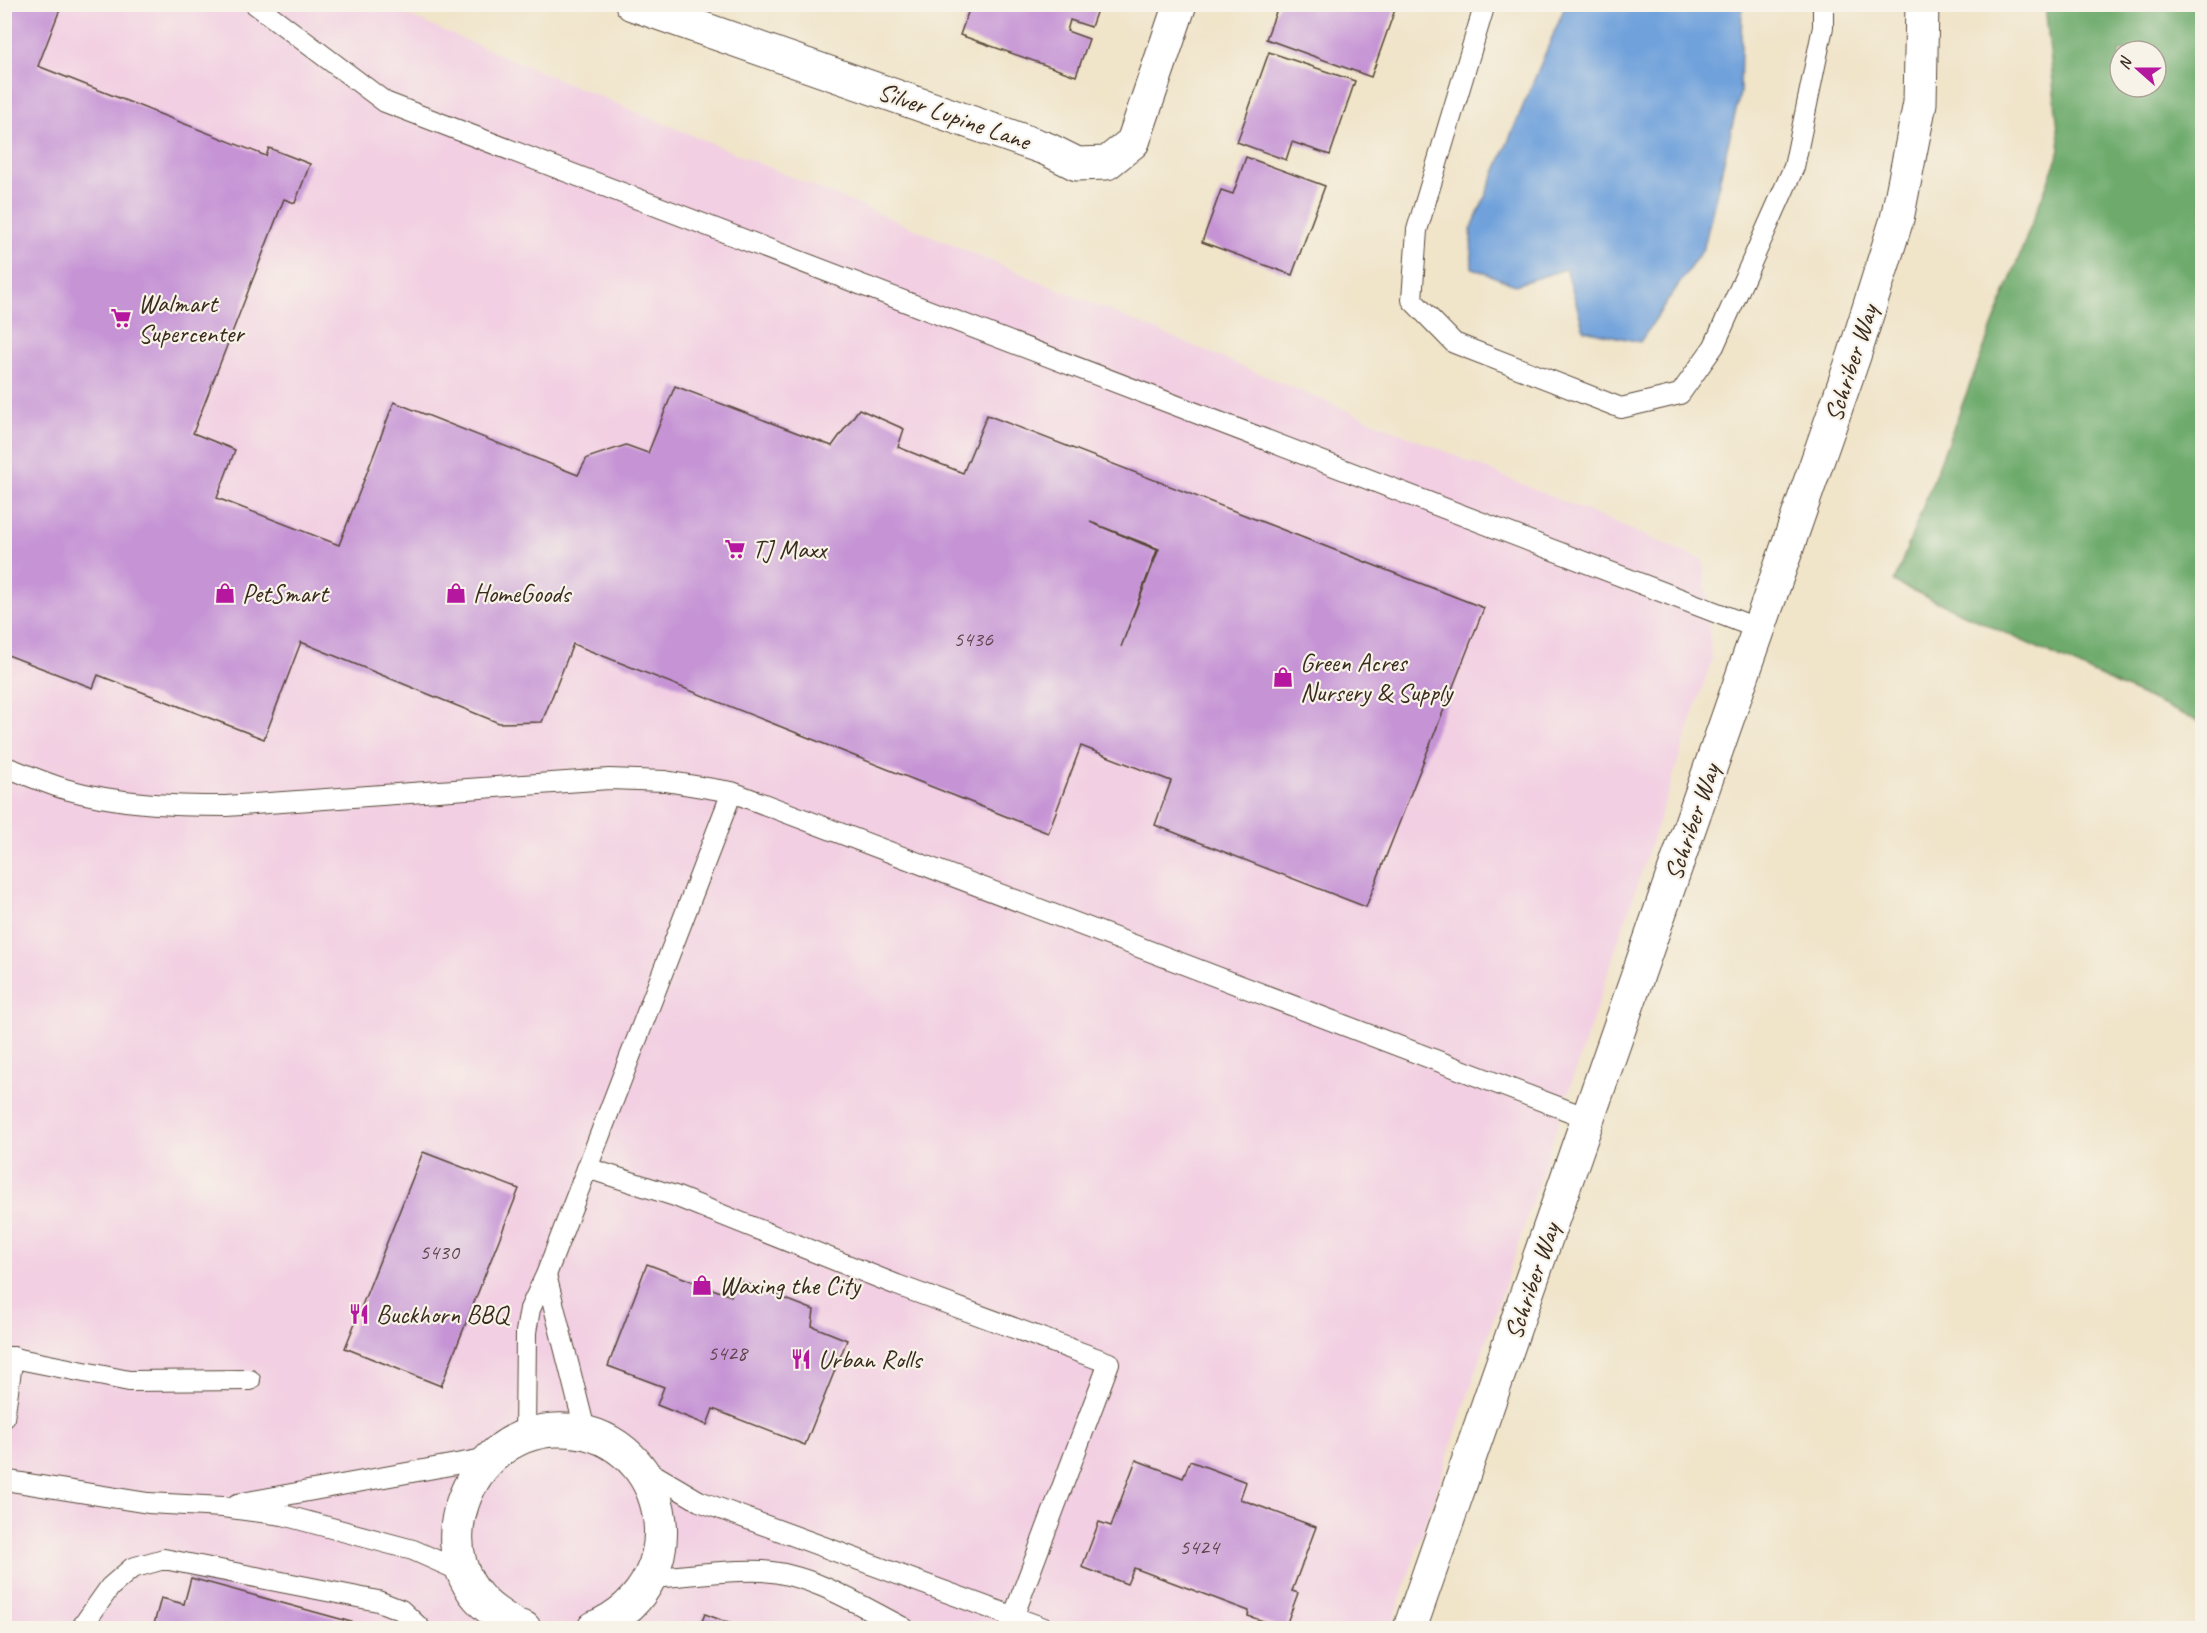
<svg xmlns="http://www.w3.org/2000/svg" width="2207" height="1633" font-family="Caveat,sans-serif">
<style>
.built{fill:#f2cfe2}
.forest{fill:#6daa6c;stroke:#546a45;stroke-width:1.5;fill-rule:evenodd}
.water{fill:#70a1db;stroke:#56667c;stroke-width:1.5}
.building{fill:#c694d5;fill-rule:evenodd}
.lines{fill:none;stroke-linecap:round;stroke-linejoin:round}
.service-casing{stroke:#564638;stroke-width:22}
.minor-casing{stroke:#564638;stroke-width:35}
.tertiary-casing{stroke:#564638;stroke-width:35}
.service{stroke:#fff;stroke-width:20}
.minor{stroke:#fff;stroke-width:33}
.tertiary{stroke:#fff;stroke-width:33}
.labels{text-anchor:middle;dominant-baseline:central;stroke-width:4.5;stroke-linejoin:round;paint-order:stroke}
.number-label{font-size:22px;fill:#5e444c}
.street-label{font-size:26px;fill:#3b2a1e;stroke:#f7f3e8}
.poi-label{font-size:26px;fill:#3b2a1e;stroke:#f7f3e8;text-anchor:start}
</style>
<rect width="100%" height="100%" fill="#f7f3e8"/>
<filter id="ink" filterUnits="userSpaceOnUse"><feTurbulence type="fractalNoise" baseFrequency=".0167" numOctaves="2"/><feDisplacementMap in="SourceGraphic" scale="12" xChannelSelector="R" yChannelSelector="G"/><feConvolveMatrix kernelMatrix="1 2 1 2 8 2 1 2 1" color-interpolation-filters="sRGB"/></filter>
<filter id="wash" filterUnits="userSpaceOnUse"><feTurbulence type="fractalNoise" baseFrequency=".008" numOctaves="4" result="noise"/><feDisplacementMap in="SourceGraphic" scale="24" xChannelSelector="R" yChannelSelector="G"/><feGaussianBlur stdDeviation="1.35" result="paint"/><feColorMatrix in="noise" values="0 0 0 0 0 0 0 0 0 0 0 0 0 0 0 0 0 1.4 0 .05"/><feComposite in="paint" operator="in"/></filter>
<g filter="url(#wash)">
<rect width="100%" height="100%" fill="#f0e4c9"/>
<!-- built -->
<path class="built" d="M5,5h377l1321,555 9,99 -321,969h-1386z"/>
<!-- forest -->
<path class="forest" d="M2045,5h157v718l-308,-141 166,-432zM2120,51h36v36h-36z"/>
<!-- water -->
<path class="water" d="M1566,4l176,1 -2,88 -36,154 -64,95 -56,-12 -18,-61 -51,16 -43,-17 -1,-38z"/>
<g id="blocks">
<!-- building -->
<path class="building" d="M5,4h57l-24,62 228,90 3,-8 41,16 -15,39 -11,-4 -91,234 42,17 -18,48 122,47 55,-143 184,73 9,-17 39,-13 22,8 27,-67 157,60 27,-37 45,20 -6,18 65,26 24,-58 497,193 -118,299 -211,-82 16,-44 -90,-35 -33,87 -475,-189 -31,78 -43,1 -198,-81 -37,97 -166,-64 -5,13 -88,-34zM1090,522l69,27 -38,98 36,-97z
M971,4h128l-8,23 -21,-7 -3,11 22,8 -13,37 -116,-41z
M1279,4h118l-26,73 -105,-38z
M1269,52l86,29 -25,74 -38,-13 -6,18 -49,-18z
M1246,157l79,29 -33,89 -90,-33 19,-52 12,4z
M423,1152l96,37 -78,197 -96,-38z
M647,1264l84,32 6,-16 77,30 -2,16 35,14 -42,105 -92,-36 -6,16 -50,-20 7,-18 -56,-21z
M1136,1460l47,18 7,-17 56,21 -6,17 76,28 -24,64 6,2 -13,35 -37,-12 1,-5 -115,-43 -7,16 -45,-17 17,-45 12,4z
M191,1578l182,50h-220l8,-30 23,6z
M705,1614l37,14h-43z"/>
</g>
</g>
<g filter="url(#ink)">
<use href="#blocks" fill-opacity="0" stroke="#564638" stroke-width="1.5"/>
<g class="lines">
<!-- service casing -->
<g class="service-casing">
<path id="service" d="M255,4l130,98 1374,527
M1485,4l-68,226 -5,70 42,43 167,65 59,-14 34,-48 80,-179 29,-140v-23
M4,766c20,8 41,17 61,23 53,15 107,17 161,17l383,-27 56,2 67,11 858,327
M587,1168l88,28 222,89 212,78 -100,265
M546,1275l40,159
M4,1356l125,25 121,-1
M4,1418l9,-61
M525,1436l1,-104 4,-23 16,-34 186,-483
M643,1468l56,33 345,127
M4,1480l144,23 75,4 60,8 130,35 52,23
M237,1504l252,-46
M652,1578c36,-2 75,-9 111,-7 49,3 98,35 141,57
M81,1628l29,-41 22,-19 32,-9 214,42 23,9 19,18"/>
</g>
<!-- minor casing -->
<g class="minor-casing">
<path id="minor" d="M632,4l415,145 30,15 30,-1 26,-21 47,-138
M524,1628c-11,-2 -19,-9 -28,-15 -77,-53 -32,-179 59,-183 113,-5 149,151 39,198"/>
</g>
<!-- tertiary casing -->
<g class="tertiary-casing">
<path id="tertiary" d="M1410,1628l444,-1272 43,-137 23,-116 2,-99"/>
</g>
<!-- service -->
<use href="#service" class="service"/>
<!-- minor -->
<use href="#minor" class="minor"/>
<!-- tertiary -->
<use href="#tertiary" class="tertiary"/>
</g>
</g>
<!-- icons -->
<defs>
<g id="supermarket-bare" transform="scale(1.62)"><path d="M-6-5.5h2.5l.6 2H6L4.5 2H-2.5L-4.4-4H-6ZM-1.5 3.2a1.3 1.3 0 1 0 .1 0ZM3 3.2a1.3 1.3 0 1 0 .1 0Z" fill="#b5179e" stroke="#f7f3e8" stroke-width="2.5" paint-order="stroke"/></g>
<g id="shop-bare" transform="scale(1.62)"><path d="M-5-2.5h2.3a2.7 3.5 0 0 1 5.4 0H5L5.5 6h-11ZM-1.5-2.5h3a1.5 2.3 0 0 0-3 0Z" fill="#b5179e" stroke="#f7f3e8" stroke-width="2.5" paint-order="stroke"/></g>
<g id="restaurant-bare" transform="scale(1.62)"><path d="M-5-6h1v4h1v-4h1v4h1v-4h1v5L-1.5 .5V6h-2V.5L-5-1ZM5-6V6H3V1.5H1.5Q1.5-4 5-6Z" fill="#b5179e" stroke="#f7f3e8" stroke-width="2.5" paint-order="stroke"/></g>
</defs>
<g fill-rule="evenodd">
<use href="#supermarket-bare" x="121" y="318"/>
<use href="#supermarket-bare" x="735" y="549"/>
<use href="#shop-bare" x="225" y="593"/>
<use href="#shop-bare" x="456" y="593"/>
<use href="#shop-bare" x="1283" y="677"/>
<use href="#shop-bare" x="702" y="1285"/>
<use href="#restaurant-bare" x="359" y="1314"/>
<use href="#restaurant-bare" x="801" y="1359"/>
</g>
<g class="labels">
<!-- number labels -->
<g class="number-label">
<text x="973" y="639">5436</text>
<text x="439" y="1252">5430</text>
<text x="727" y="1353">5428</text>
<text x="1199" y="1547">5424</text>
</g>
<!-- street labels -->
<g class="street-label">
<text transform="translate(954 116) rotate(19)">Silver Lupine Lane</text>
<text transform="translate(1851 363) rotate(-72)">Schriber Way</text>
<text transform="translate(1692 822) rotate(-71)">Schriber Way</text>
<text transform="translate(1532 1281) rotate(-71)">Schriber Way</text>
</g>
<!-- poi labels -->
<g class="poi-label">
<text x="138" y="303">Walmart<tspan x="138" dy="30">Supercenter</tspan></text>
<text x="752" y="549">TJ Maxx</text>
<text x="242" y="593">PetSmart</text>
<text x="473" y="593">HomeGoods</text>
<text x="1300" y="662">Green Acres<tspan x="1300" dy="30">Nursery &amp; Supply</tspan></text>
<text x="719" y="1285">Waxing the City</text>
<text x="376" y="1314">Buckhorn BBQ</text>
<text x="818" y="1359">Urban Rolls</text>
</g>
</g>
<!-- margin -->
<rect width="2207" height="1633" fill="none" stroke="#f7f3e8" stroke-width="24"/>
<!-- north arrow -->
<g transform="translate(2138 69) rotate(291)"><circle r="28" fill="#f7f3e8" stroke="#aca397" stroke-width="1.5"/>
<path d="M0-4.5L10 22L0 15L-10 22Z" fill="#b5179e"/>
<text y="-9" font-size="16" font-weight="bold" text-anchor="middle" fill="#3b2a1e">N</text>
</g>
</svg>
